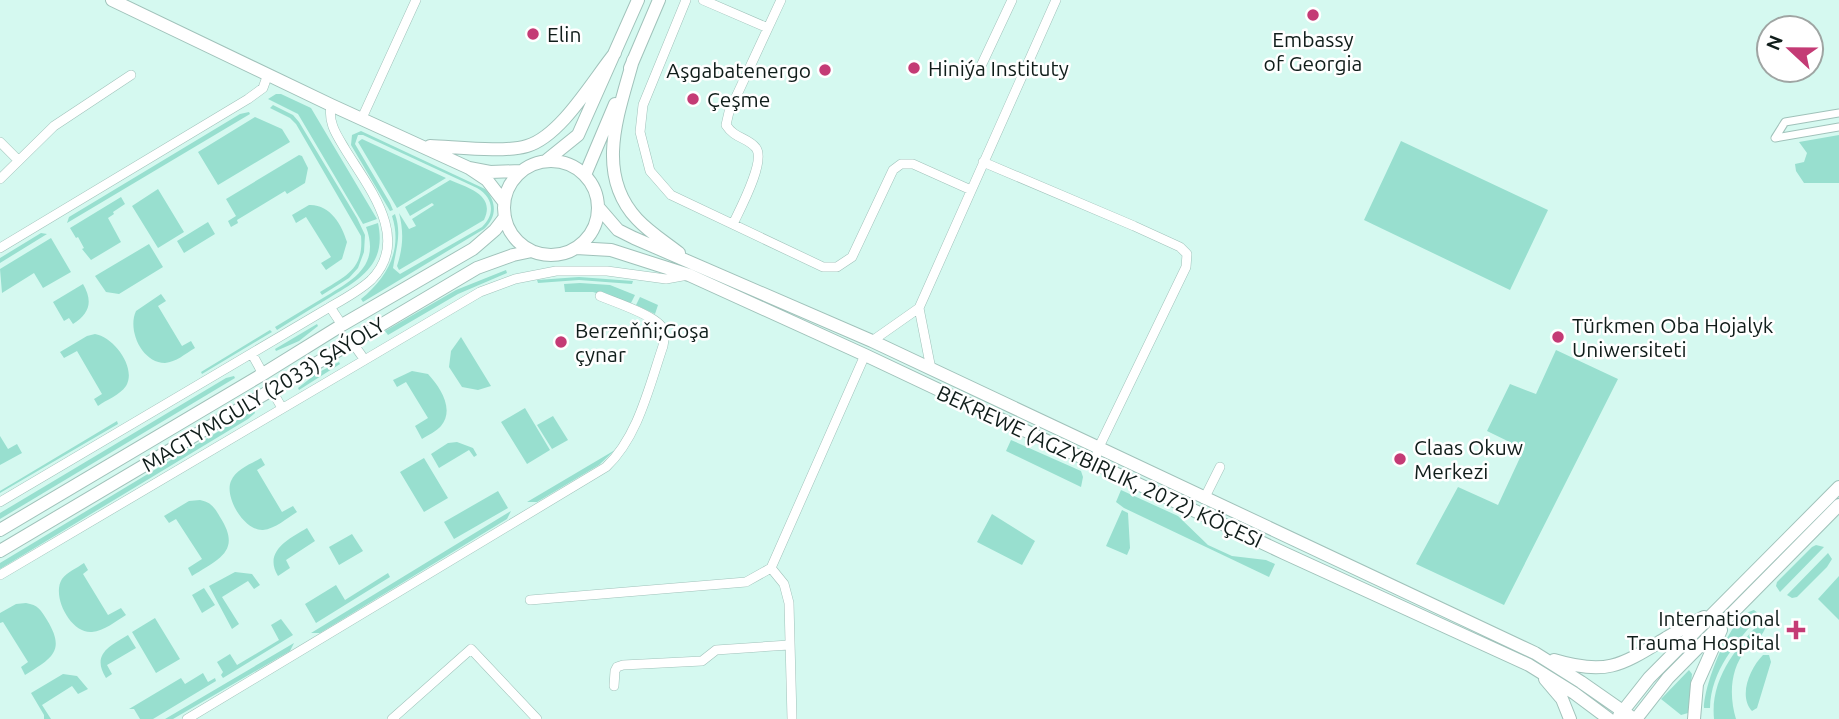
<svg xmlns="http://www.w3.org/2000/svg" width="1839" height="719" font-family="Ubuntu,sans-serif">
<style>
.green{fill:#98dfcf}
.lines{fill:none;stroke-linecap:round;stroke-linejoin:round}
.pedestrian-casing{stroke:#a0c2ba;stroke-width:9}
.minor-casing{stroke:#a0c2ba;stroke-width:10}
.secondary-casing{stroke:#a0c2ba;stroke-width:14}
.pedestrian{stroke:#fff;stroke-width:7}
.minor{stroke:#fff;stroke-width:9}
.secondary{stroke:#fff;stroke-width:12}
.poi-dot{fill:#c43b75;stroke:#fff;stroke-width:2.5}
.labels{text-anchor:middle;dominant-baseline:central;stroke-width:5;stroke-linejoin:round;paint-order:stroke}
.poi-label{font-size:21px;fill:#101d1a;stroke:#fff;text-anchor:start}
.street-label{font-size:21px;fill:#101d1a;stroke:#fff}
</style>
<rect width="100%" height="100%" fill="#d5f9f0"/>
<!-- green -->
<path class="green" d="M276,94h5l30,14 66,111 -14,5 -65,-110 -30,-15z
M273,105l20,10 6,7 58,96 8,17 -1,17 -6,16 -9,10 -27,17 -2,-3c26,-16 44,-23 41,-56l-65,-112 -6,-6 -20,-10z
M249,112l1,2 -183,109 2,-6 171,-103z
M255,117l27,12 8,13 -72,43 -20,-33z
M361,131l124,58c12,13 12,28 -1,40l-121,73 -2,-3c26,-21 42,-49 31,-83l3,-2c7,20 1,35 -2,54l7,6 82,-47c14,-13 11,-30 -5,-39l-114,-53h-5l-3,9 35,59 3,7 -3,1 -39,-66 1,-10z
M1839,135v48h-35l-8,-12 -1,-7 9,-2 3,-9 -8,-11z
M362,139l84,39 -49,30 -39,-66z
M1401,141l147,69 -38,80 -146,-70z
M299,155l3,1 6,12 -3,15 -18,11 -2,-3 -48,29 1,3 -7,4 -3,-6 8,-5 -10,-17z
M450,180c18,8 46,15 34,40l-85,50 -2,-4c6,-18 7,-34 2,-53l10,16 7,-3 -4,-7 22,-14 -2,-2 -22,13 -5,-9z
M158,189l26,43 -26,16 -26,-42z
M121,197l4,7 -12,8 1,2 -6,4 13,24 -30,18 -9,-11 2,-1 -6,-11 -2,1 -6,-10z
M309,205c21,-1 33,20 38,37l-5,17 -16,11 -5,-7 10,-6 -25,-40 -10,6 -4,-8z
M208,222l7,12 -31,19 -7,-12z
M378,223c9,42 -18,56 -49,75 -18,11 -35,21 -52,32l-2,-3c16,-10 32,-19 48,-29 28,-17 58,-31 43,-71z
M41,233l6,1 -47,29v-5z
M51,238l20,34 -28,16 -9,-15 -32,20 -2,-24z
M149,244l14,23 -44,27 -13,-2 -11,-16z
M506,270l1,3 -49,21 -70,41 -3,-4 71,-41z
M579,277l54,4 -1,3 -53,-4 -41,3 -1,-3z
M580,283l30,2 25,10 -4,8 -38,-11h-28l-1,-8z
M83,284c10,17 7,29 -10,40l-4,-6 -5,3 -11,-19z
M161,294l5,7 -8,5 24,40 9,-5 4,7c-10,6 -19,14 -30,15 -23,0 -38,-33 -29,-52z
M640,297l18,8 -3,9 -19,-9z
M317,324l1,2 -19,15 -23,10 -1,-2z
M270,330l2,2 -70,42 -1,-2z
M95,334c19,3 42,34 31,52 -6,9 -20,14 -28,20l-4,-7 8,-5 -25,-43 -13,7 -4,-6 27,-16z
M461,337l30,49 -13,4 -16,-3 -13,-20 2,-16z
M1556,350l62,29 -114,226 -88,-41 42,-77 40,18 26,-56 -37,-18 23,-47 26,10z
M339,362l1,2 -41,26 -1,-2 19,-15z
M412,371l16,3c12,13 27,35 13,52 -4,5 -13,9 -19,13l-7,-13 13,-8 -22,-36 -9,5 -4,-7z
M234,376l1,2 -235,141v-6l226,-135z
M525,408l25,42 -23,14 -26,-42z
M254,410l1,3 -7,6 -248,150v-6z
M553,416l15,24 -16,9 -15,-24z
M117,421l1,3 -118,69v-2z
M0,436l8,13 9,-5 5,9 -22,12z
M1011,440l70,31 2,6 -2,10 -75,-36z
M457,442l16,6 4,7 -3,2 -5,-7 -30,18 -8,-14 17,-11z
M615,450l-16,15 -62,37h-10z
M261,458l4,7 -8,5 25,42 11,-6 4,6c-10,6 -22,17 -34,18 -19,1 -39,-33 -32,-49 5,-12 20,-17 30,-23z
M424,458l24,40 -24,14 -24,-40z
M1121,490l57,26 30,29 24,11 34,4 9,4 -6,13 -145,-69 -8,-6z
M498,491l10,17 -54,31 -10,-17z
M200,500c11,2 15,8 20,17 22,34 -1,42 -28,59l-4,-8 14,-9 -26,-40 -7,4 -5,-7 25,-15z
M1122,510l6,3 2,35 -3,7 -21,-9z
M511,511l-4,8 -187,114h-9z
M992,514l43,27 -13,24 -45,-23z
M307,528l8,13 -29,19 4,8 -12,8c-15,-25 11,-37 29,-48z
M352,534l11,17 -24,14 -10,-18z
M1816,545l8,2 -44,45 -4,-6 1,-4 35,-35z
M1828,553l4,6 -5,8 -30,30 -5,1 -5,-3z
M84,563l4,7 -5,4 25,41 13,-7 5,7c-10,6 -22,16 -34,17 -21,2 -41,-36 -30,-53 5,-7 15,-11 22,-16z
M235,572l17,2 8,11 -6,4 -6,-8 -26,16 17,27 -7,5 -23,-43z
M388,573l2,4 -74,46 -11,-19 31,-19 9,15z
M1839,576v44l-21,-21z
M204,588l11,17 -13,8 -10,-18z
M26,603c12,2 15,7 21,17 19,31 5,38 -22,55l-4,-8 7,-5 -25,-40 -3,1v-10l16,-9z
M1754,610l6,5c-24,28 -49,55 -50,93h-6c0,-23 26,-93 50,-98z
M155,618l25,41 -24,14 -24,-41z
M281,619l12,16 -70,43 -2,-3 2,-3 -6,-10 13,-8 7,11 42,-25 -8,-15z
M1763,619l3,6c-2,11 -12,17 -20,25 -16,19 -17,46 -10,69h-22c-4,-41 23,-72 49,-100z
M128,635l8,13 -29,17 5,9 -6,4c-15,-24 4,-32 22,-43z
M294,643l-4,8 -117,68h-8z
M1763,655h6l2,7 -14,46 -5,3c-14,-15 -2,-43 11,-56z
M1689,670l3,4 -4,39 -7,2 -20,-16z
M203,673l5,9 7,-4 1,3 -63,38h-13l-6,-10h-5l52,-31 4,6z
M63,674l14,2 11,13 -10,5 -6,-8 -30,19 9,14h-7v-4l-13,-22z"/>
<g class="lines">
<!-- pedestrian casing -->
<g class="pedestrian-casing">
<path id="pedestrian" d="M1839,113l-54,9 -10,16 64,-11"/>
</g>
<!-- minor casing -->
<g class="minor-casing">
<path id="minor" d="M686,0l-43,105 -3,27 10,39 21,24 152,72h14l15,-10 41,-87 8,-6h12l58,26
M703,0l65,28
M981,66l31,-66
M362,118l54,-118
M0,142l18,18
M983,162l151,64 46,21 7,7 -1,13 -88,182 -3,13
M0,179l54,-53 77,-51
M733,224c7,-15 33,-63 23,-76 -9,-11 -21,-9 -30,-23l3,-13 52,-112
M0,248l248,-149 15,-11 5,-14
M330,307l12,18
M872,341l47,-33
M352,342l12,17
M252,354l11,20
M931,369l-12,-61 137,-308
M271,389l11,19
M1204,499l16,-32
M0,502l330,-195c14,-8 29,-16 41,-27 41,-41 -3,-93 -26,-131 -9,-15 -17,-26 -14,-44
M771,568l94,-213
M771,568l13,16 5,19 3,116
M0,575l480,-283 35,-13 41,-8h51l59,8 22,-4
M530,600l216,-18 25,-14
M614,686l1,-15 2,-4 6,-2 79,-4 14,-11 73,-5
M187,719l419,-252c32,-30 43,-80 57,-121 1,-5 2,-12 0,-17 -5,-13 -49,-27 -63,-33
M392,719l79,-70 66,70"/>
</g>
<!-- secondary casing -->
<g class="secondary-casing">
<path id="secondary" d="M112,0l219,105 138,63
M633,60c-14,52 -39,113 4,159 12,13 28,23 42,34
M630,68l29,-68
M430,146c26,1 74,7 97,0 34,-10 66,-66 88,-93
M547,160l31,-25 60,-135
M504 208a47 47 0 1 1 94 0a47 47 0 1 1-94 0Z
M585,175l30,-71
M504,202l-17,-22 -18,-12 21,4 31,-1
M599,208l19,22 16,8 238,103 663,312 46,29 53,37
M576,248l35,2 78,25 176,80 419,198 245,112 45,28 35,26
M0,530l263,-156 79,-49 131,-76 22,-19 10,-13
M0,551l477,-283 36,-13 19,-4
M1554,660c53,16 68,5 112,-22 12,-7 25,-14 38,-21
M1545,679l17,20 8,20
M1619,716l30,-38 190,-191
M1636,719l32,-41 171,-173
M1694,719l3,-35 24,-54"/>
</g>
<!-- pedestrian -->
<use href="#pedestrian" class="pedestrian"/>
<!-- minor -->
<use href="#minor" class="minor"/>
<!-- secondary -->
<use href="#secondary" class="secondary"/>
</g>
<!-- markers -->
<g class="poi-dot">
<circle cx="1313" cy="15" r="7"/>
<circle cx="533" cy="34" r="7"/>
<circle cx="914" cy="68" r="7"/>
<circle cx="825" cy="70" r="7"/>
<circle cx="693" cy="99" r="7"/>
<circle cx="1558" cy="337" r="7"/>
<circle cx="561" cy="342" r="7"/>
<circle cx="1400" cy="459" r="7"/>
<path d="M1792.5 619.5h7v7h7v7h-7v7h-7v-7h-7v-7h7z"/>
</g>
<g class="labels">
<!-- poi labels -->
<g class="poi-label">
<text x="547" y="34">Elin</text>
<text x="1313" y="39" text-anchor="middle">Embassy<tspan x="1313" dy="24">of Georgia</tspan></text>
<text x="928" y="68">Hiniýa Instituty</text>
<text x="811" y="70" text-anchor="end">Aşgabatenergo</text>
<text x="707" y="99">Çeşme</text>
<text x="1572" y="325">Türkmen Oba Hojalyk<tspan x="1572" dy="24">Uniwersiteti</tspan></text>
<text x="575" y="330">Berzeňňi;Goşa<tspan x="575" dy="24">çynar</tspan></text>
<text x="1414" y="447">Claas Okuw<tspan x="1414" dy="24">Merkezi</tspan></text>
<text x="1780" y="618" text-anchor="end">International<tspan x="1780" dy="24">Trauma Hospital</tspan></text>
</g>
<!-- street labels -->
<g class="street-label">
<text transform="translate(263 394) rotate(-31)">MAGTYMGULY (2033) ŞAÝOLY</text>
<text transform="translate(1100 466) rotate(25)">BEKREWE (AGZYBIRLIK, 2072) KÖÇESI</text>
</g>
</g>
<!-- north arrow -->
<g transform="translate(1790 49) rotate(292)"><circle r="33" fill="#ffffff" stroke="#9fa5a3" stroke-width="2"/>
<path d="M0-5L12 26L0 18L-12 26Z" fill="#c43b75"/>
<text y="-10" font-size="19" font-weight="bold" text-anchor="middle" fill="#101d1a">N</text>
</g>
</svg>
